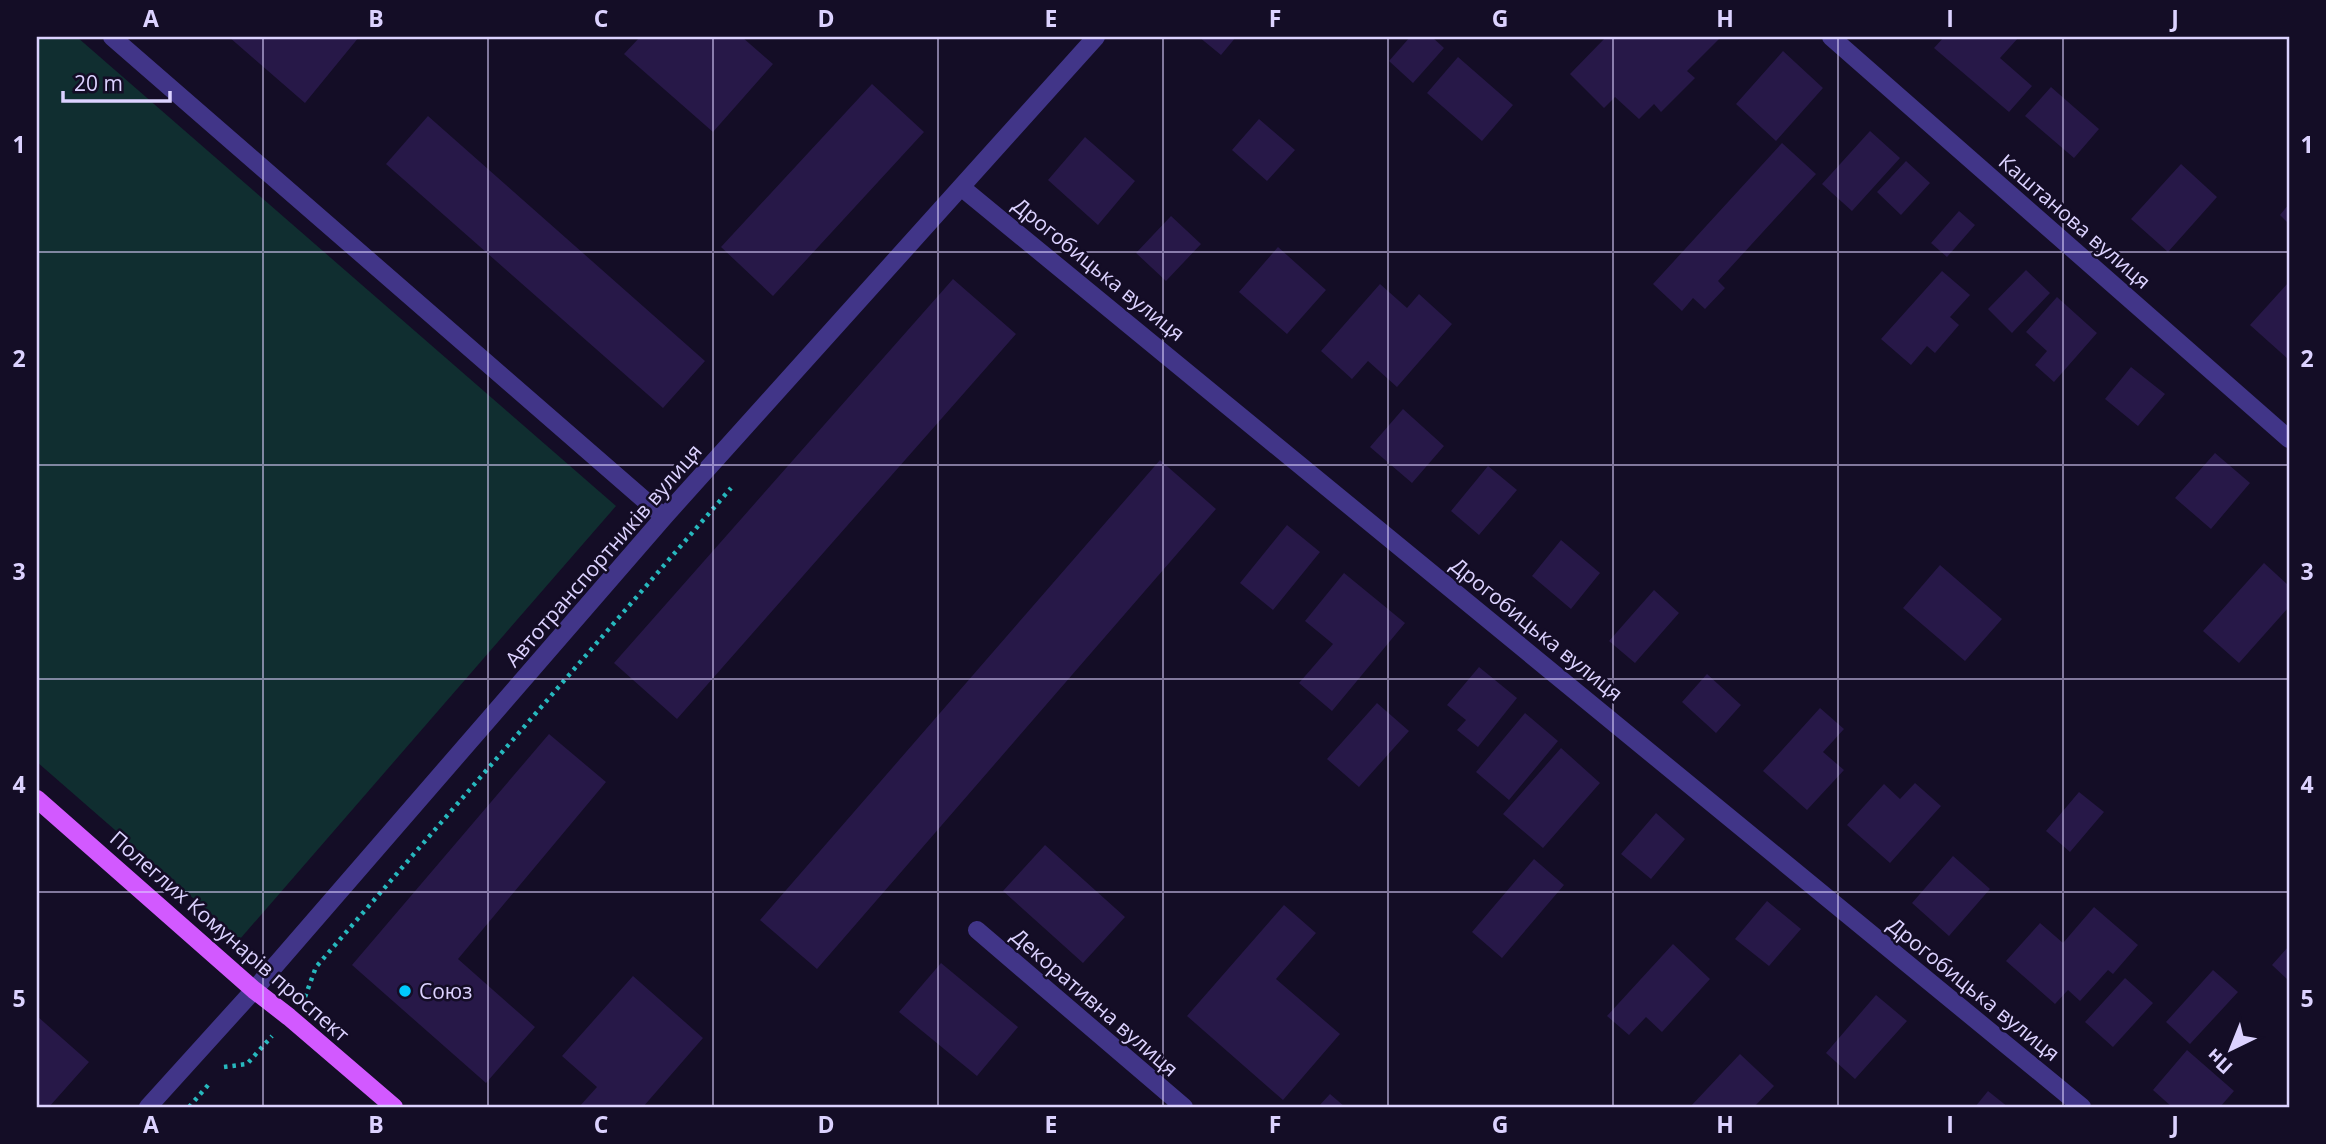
<svg xmlns="http://www.w3.org/2000/svg" width="2326" height="1144" font-family="'Open Sans',sans-serif">
<style>
.green{fill:#102e30}
.building{fill:#271848}
.lines{fill:none;stroke-linecap:round;stroke-linejoin:round}
.path{stroke:#27b8be;stroke-width:4.5;stroke-dasharray:3.5 5;stroke-linecap:butt}
.minor{stroke:#413588;stroke-width:18}
.major{stroke:#d259ff;stroke-width:18}
.grid{fill:none;stroke:#dcd2ff;stroke-width:2;stroke-opacity:0.55}
.poi-dot{fill:#00cafd;stroke:#140d26;stroke-width:2.5}
.labels{text-anchor:middle;dominant-baseline:central;stroke-width:5;stroke-linejoin:round;paint-order:stroke}
.street-label{font-size:21px;fill:#dcd2ff;stroke:#140d26}
.poi-label{font-size:21px;fill:#dcd2ff;stroke:#140d26;text-anchor:start}
.neatline{fill:none;stroke:#dcd2ff;stroke-width:2.5}
.grid-label{font-size:23px;text-anchor:middle;font-weight:bold;fill:#dcd2ff}
</style>
<rect width="100%" height="100%" fill="#140d26"/>
<!-- green -->
<path class="green" d="M37,37h40l539,469 -376,433 -203,-177z"/>
<!-- building -->
<path class="building" d="M229,37h130l-54,66z
M640,37h102l31,27 -60,68 -89,-78z
M1199,37h37l-15,18z
M1410,37h22l12,11 -31,35 -24,-22z
M1606,37h115l-34,34 8,7 -34,34 -7,-8 -15,15 -24,-22 -11,11 -34,-34z
M1944,37h75l-19,21 32,28 -23,26 -75,-64z
M1783,51l40,37 -47,53 -40,-37z
M1458,57l55,48 -31,36 -55,-48z
M872,84l52,48 -151,164 -52,-49z
M2051,87l48,42 -25,29 -49,-42z
M428,116l277,245 -42,47 -277,-244z
M1259,119l36,31 -28,31 -35,-31z
M1870,131l30,27 -48,53 -30,-27z
M1085,137l50,44 -37,44 -50,-45z
M1782,143l34,31 -98,107 7,7 -20,21 -12,-11 -11,13 -29,-27z
M1906,161l24,22 -29,32 -24,-23z
M2181,164l36,33 -49,55 -37,-33z
M2289,204v20l-9,-9z
M1959,211l16,14 -28,32 -16,-14z
M1171,216l30,28 -35,37 -30,-28z
M1278,247l48,43 -39,44 -48,-42z
M2026,270l24,23 -38,40 -24,-24z
M1942,271l28,24 -20,22 9,8 -24,28 -8,-7 -16,19 -30,-26z
M953,279l63,55 -339,385 -63,-56z
M2289,282v76l-1,1 -38,-34z
M1380,284l27,24 12,-14 33,30 -55,63 -29,-26 -16,18 -31,-28z
M2057,297l40,36 -43,49 -19,-17 12,-14 -21,-19z
M2131,367l34,27 -27,32 -33,-27z
M1403,409l41,37 -32,37 -42,-36z
M2215,453l35,30 -39,46 -36,-31z
M1160,460l56,49 -399,460 -57,-49z
M1488,466l29,24 -38,45 -28,-24z
M1287,525l33,27 -47,58 -33,-27z
M1561,540l39,33 -29,36 -39,-33z
M2264,563l25,23v21l-50,56 -36,-32z
M1940,565l62,54 -37,42 -62,-53z
M1344,573l61,50 -73,88 -33,-28 34,-39 -28,-23z
M1654,590l25,23 -44,50 -26,-22z
M1479,667l38,31 -39,49 -21,-17 9,-10 -19,-15z
M1707,674l34,31 -25,28 -34,-31z
M1377,703l32,28 -50,56 -32,-28z
M1820,708l24,21 -21,23 21,18 -37,40 -44,-39z
M1525,713l33,28 -49,59 -33,-28z
M549,734l57,48 -148,177 77,68 -49,56 -134,-118z
M1561,748l39,35 -57,65 -40,-34z
M1915,783l26,23 -51,57 -43,-38 37,-41 16,15z
M2079,792l25,20 -34,40 -24,-21z
M1656,813l29,26 -34,40 -30,-25z
M1045,845l80,72 -42,46 -80,-72z
M1953,856l37,33 -41,47 -37,-33z
M1534,859l30,26 -62,73 -30,-26z
M1767,901l34,28 -32,37 -34,-27z
M1284,905l32,28 -40,46 64,55 -57,66 -96,-84z
M2094,907l44,38 -25,29 -5,-4 -28,31 -12,-11 -13,14 -49,-43 34,-38 23,20z
M1673,944l37,35 -48,53 -16,-15 -17,18 -22,-19z
M2289,946v35l-17,-16z
M941,963l77,64 -41,49 -78,-64z
M2213,970l25,22 -48,52 -24,-22z
M633,976l70,62 -60,69h-64l18,-20 -35,-31z
M2125,978l28,25 -40,44 -28,-25z
M1876,995l31,26 -52,58 -29,-26z
M37,1016l52,46 -40,45h-12z
M2187,1050l47,41 -14,16h-48l-19,-17z
M1740,1054l34,32 -20,21h-64z
M1988,1091l20,16h-33z
M1330,1094l15,13h-27z"/>
<g class="lines">
<!-- path -->
<path class="path" d="M305,997l11,-30 415,-479
M224,1067l23,-3 25,-28
M189,1107l20,-23"/>
<!-- minor -->
<path class="minor" d="M112,37l552,480
M1831,37l458,402
M961,187l1121,920
M977,930l207,177
M148,1107l106,-117 410,-473 432,-480"/>
<!-- major -->
<path class="major" d="M37,799l217,191 35,27 105,90"/>
</g>
<!-- grid -->
<path class="grid" d="M263,37v1070M488,37v1070M713,37v1070M938,37v1070M1163,37v1070M1388,37v1070M1613,37v1070M1838,37v1070M2063,37v1070M37,252h2252M37,465h2252M37,679h2252M37,892h2252"/>
<!-- markers -->
<circle class="poi-dot" cx="405" cy="991" r="7"/>
<g class="labels">
<!-- street labels -->
<g class="street-label">
<text transform="translate(2075 221) rotate(41)">Каштанова вулиця</text>
<text transform="translate(1099 269) rotate(39)">Дрогобицька вулиця</text>
<text transform="translate(603 555) rotate(-49)">Автотранспортників вулиця</text>
<text transform="translate(1537 629) rotate(39)">Дрогобицька вулиця</text>
<text transform="translate(230 936) rotate(41)">Полеглих Комунарів проспект</text>
<text transform="translate(1974 989) rotate(39)">Дрогобицька вулиця</text>
<text transform="translate(1095 1002) rotate(41)">Декоративна вулиця</text>
</g>
<!-- poi labels -->
<g class="poi-label">
<text x="419" y="991">Союз</text>
</g>
</g>
<!-- border -->
<rect width="2326" height="1144" fill="none" stroke="#140d26" stroke-width="77"/>
<!-- north arrow -->
<g transform="translate(2231 1049) rotate(223)" stroke="#140d26" stroke-width="5" paint-order="stroke">
<path d="M0-5L12 26L0 18L-12 26Z" fill="#dcd2ff"/>
<text y="-10" font-size="19" font-weight="bold" text-anchor="middle" fill="#dcd2ff">Пн</text>
</g>
<!-- scale -->
<path d="M63 91v10h107v-10" fill="none" stroke="#dcd2ff" stroke-width="3.5"/>
<text x="74" y="91" font-size="21" fill="#dcd2ff" stroke="#140d26" stroke-width="5" paint-order="stroke">20 m</text>
<rect x="38" y="38" width="2250" height="1068" class="neatline"/>
<g class="grid-label">
<text x="151" y="27">A</text>
<text x="376" y="27">B</text>
<text x="601" y="27">C</text>
<text x="826" y="27">D</text>
<text x="1051" y="27">E</text>
<text x="1275" y="27">F</text>
<text x="1500" y="27">G</text>
<text x="1725" y="27">H</text>
<text x="1950" y="27">I</text>
<text x="2175" y="27">J</text>
<text x="19" y="153">1</text>
<text x="2307" y="153">1</text>
<text x="19" y="367">2</text>
<text x="2307" y="367">2</text>
<text x="19" y="580">3</text>
<text x="2307" y="580">3</text>
<text x="19" y="793">4</text>
<text x="2307" y="793">4</text>
<text x="19" y="1007">5</text>
<text x="2307" y="1007">5</text>
<text x="151" y="1133">A</text>
<text x="376" y="1133">B</text>
<text x="601" y="1133">C</text>
<text x="826" y="1133">D</text>
<text x="1051" y="1133">E</text>
<text x="1275" y="1133">F</text>
<text x="1500" y="1133">G</text>
<text x="1725" y="1133">H</text>
<text x="1950" y="1133">I</text>
<text x="2175" y="1133">J</text>
</g>
</svg>
